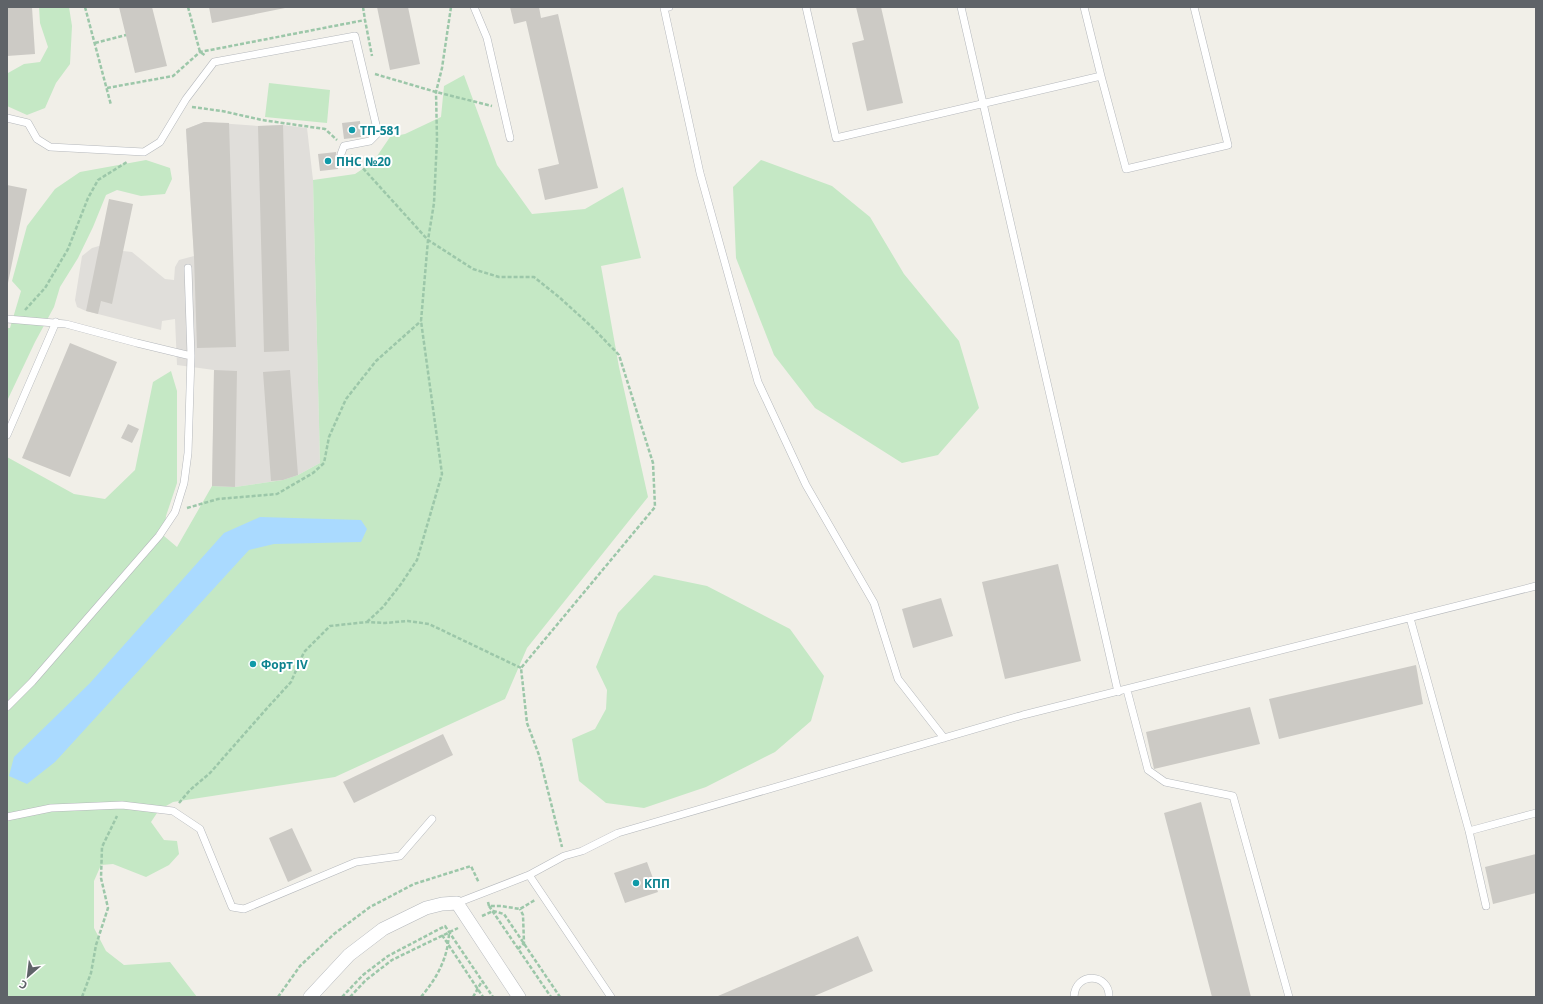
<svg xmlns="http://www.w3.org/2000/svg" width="1543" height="1004" font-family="'Open Sans',sans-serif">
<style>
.industrial{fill:#e0deda}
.green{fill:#c5e8c5}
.water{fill:#aadaff}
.building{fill:#cccac5}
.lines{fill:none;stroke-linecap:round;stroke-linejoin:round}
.service-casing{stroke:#b5b8bc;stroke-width:8}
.minor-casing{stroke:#b5b8bc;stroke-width:14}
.path{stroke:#9cc7a9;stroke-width:2.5;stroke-dasharray:4 2;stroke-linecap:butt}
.service{stroke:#fff;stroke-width:7}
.minor{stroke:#fff;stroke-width:13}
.culture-dot{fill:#0f9aa8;stroke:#fff;stroke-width:1.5}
.labels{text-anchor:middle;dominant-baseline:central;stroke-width:4;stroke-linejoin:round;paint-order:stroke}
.culture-label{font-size:12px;font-weight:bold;fill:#0d838f;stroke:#fff;text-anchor:start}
</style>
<rect width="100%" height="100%" fill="#f1efe8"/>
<!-- industrial -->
<path class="industrial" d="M204,122l54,4 25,-1 24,3 6,52 7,283 -22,12 -15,5 -48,7 -23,-1 2,-116 -37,-5 -2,-46 -13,2 -1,9 -75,-19 -9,-4 -2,-7 7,-44 10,-8 7,-2 24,5 9,1 33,27 9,1 1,-13 4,-7 15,-4 -8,-127z"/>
<!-- green -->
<path class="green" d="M39,7h30l3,19 -2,38 -14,19 -11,25 -18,7 -20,-9 1,-33 16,-9 16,-2 8,-15 -8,-24z
M464,75l33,90 35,49 53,-5 38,-22 18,71 -40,8 18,101 29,130 -121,151 -22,51 -170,78 -162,25 -14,8 -8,12 13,18 13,1 2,13 -10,11 -23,12 -33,-13 -12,1 -7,16v47l12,23 18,14 46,-3 27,35h-190v-540l67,37 31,5 30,-29 18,-88 18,-11 6,20v92l-11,33 -2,20 13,11 35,-61 23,1 48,-7 15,-5 22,-12 -7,-283 42,-6 18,-12 17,-25 15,-3 36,-17 3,-31z
M269,83l61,7 -3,33 -62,-6z
M146,160l24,8 2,11 -7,15 -24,2 -24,-6 -11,5 -13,32 -15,31 -18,29 -6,20 -19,35 -28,59v-73h3l11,-37 -9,-10 15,-55 28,-37 25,-17z
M761,160l71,26 38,31 34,57 55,67 20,67 -41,47 -36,8 -87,-55 -41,-53 -38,-97 -3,-71z
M654,575l53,11 83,43 34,47 -13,45 -36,31 -69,35 -62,21 -38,-5 -27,-22 -7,-42 23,-10 11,-20 1,-19 -11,-23 22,-54z"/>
<!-- water -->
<path class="water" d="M260,517l101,3 6,9 -6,13 -87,2 -25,6 -194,212 -28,22 -18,-8 5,-19 76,-74 134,-150z"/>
<!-- building -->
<path class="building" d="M7,7h25l3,47 -28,2z
M119,7h33l15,59 -32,7z
M209,7h76v1l-73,15z
M377,7h31l12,57 -30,6z
M510,7h29l2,11 17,-4 40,174 -53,12 -7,-31 21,-5 -33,-143 -12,3z
M856,7h25l22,96 -36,8 -15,-68 12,-3z
M360,121l1,16 -17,2 -2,-16z
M204,122l25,1 7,224 -39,1 -3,-91 -8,-128z
M283,125l6,226 -25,1 -6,-226z
M336,152l2,17 -18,2 -2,-17z
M7,185l20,4 -19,94h-1z
M109,199l24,5 -21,100 -11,-3 -3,13 -12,-3z
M70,343l47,19 -47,115 -48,-19z
M214,370l23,1 -2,116 -23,-1z
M290,370l8,105 -15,5 -12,1 -8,-109z
M128,424l11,5 -7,14 -11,-5z
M1058,564l23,97 -76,18 -23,-97z
M941,598l12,38 -40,12 -11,-39z
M1416,665l7,39 -144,35 -10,-40z
M1250,707l10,37 -106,25 -8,-37z
M443,734l10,21 -99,48 -11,-21z
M1201,802l50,195h-39l-48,-184z
M292,828l20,43 -24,11 -19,-44z
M1536,854v39l-43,11 -8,-37z
M647,862l11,30 -33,11 -11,-30z
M858,936l15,35 -61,26h-93l-1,-1z"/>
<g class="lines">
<!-- service casing -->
<g class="service-casing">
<path id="service" d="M474,7l13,31 23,100
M669,7l-5,1 36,165 58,209 48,103 68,118 24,76 46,59
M806,7l30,131 265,-62
M961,7l157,685
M1084,7l17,69 25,93 102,-24 -34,-138
M7,118l21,5 9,16 13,8 94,5 16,-10 26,-43 28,-37 141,-26 23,97 -8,8 -26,5 -3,8
M7,319l59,5 71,19 54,13
M7,435l49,-113
M1410,618l59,213 17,75
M1127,690l21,80 17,12 68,14 56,201
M7,707l25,-25 127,-146 16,-24 9,-29 4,-30 3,-97 -3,-88
M7,817l44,-9 71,-3 51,6 27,18 32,78 12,2 112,-47 44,-6 32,-37
M1469,831l67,-18
M529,875l82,122
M457,903l72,-28 35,-19 18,-5 36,-18 405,-118 513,-129
M1074,997c1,-26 36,-24 35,0"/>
</g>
<!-- minor casing -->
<g class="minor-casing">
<path id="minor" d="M310,997l39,-42 34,-26 43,-21 16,-4 15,-1 62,94"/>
</g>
<!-- path -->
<path class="path" d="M85,7l26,98
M188,7l12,45 6,4
M363,7l2,13
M95,43l31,-8
M375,74l61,18 56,14
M107,88l66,-12 27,-24 165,-32 7,36
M192,107l30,4 40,9 63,9 12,11
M351,155l77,85 45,29 26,8h35l25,20 33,30 27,28 34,108 2,44 -134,161 6,55 12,32 23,92
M25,310l20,-22 23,-39 20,-51 10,-18 29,-18
M187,508l31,-9 59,-5 36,-21 11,-10 5,-26 17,-38 30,-38 45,-40
M367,622l16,-15 18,-23 16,-24 25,-86 -21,-153 7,-81 6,-37 3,-64 -1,-47 6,-24 9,-61
M179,803l11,-13 20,-17 59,-67 22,-24 13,-30 26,-26 37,-4 18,1 23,-2 21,3 92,44
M488,902l1,4h12l19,3 15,-9
M489,906l62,91
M482,916l11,-5 11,3 56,83
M442,935l41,62
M518,949l6,-6 -1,-28 -3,-6
M82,997l9,-24 5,-28 12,-37 -7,-30 1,-31 15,-31
M278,997l22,-31 34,-32 36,-27 44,-23 57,-18 8,17
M342,997l21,-22 25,-19 57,-30 48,71
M350,997l16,-17 26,-20 66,-32
M421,997c16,-19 27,-39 28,-64
M473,997l9,-16"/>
<!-- service -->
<use href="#service" class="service"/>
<!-- minor -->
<use href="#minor" class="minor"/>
</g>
<!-- markers -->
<g class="culture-dot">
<circle cx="352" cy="130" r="4"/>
<circle cx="328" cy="161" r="4"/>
<circle cx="253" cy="664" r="4"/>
<circle cx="636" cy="883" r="4"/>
</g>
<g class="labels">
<!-- culture labels -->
<g class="culture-label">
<text x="360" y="130">ТП-581</text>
<text x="336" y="161">ПНС №20</text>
<text x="261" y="664">Форт IV</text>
<text x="644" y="883">КПП</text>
</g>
</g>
<!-- border -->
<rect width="1543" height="1004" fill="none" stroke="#5f6368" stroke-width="16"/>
<!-- north arrow -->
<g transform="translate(28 976) rotate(208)" stroke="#ffffff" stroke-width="3" paint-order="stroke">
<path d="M0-3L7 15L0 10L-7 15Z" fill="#5f6368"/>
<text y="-6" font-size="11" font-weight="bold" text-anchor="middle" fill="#5f6368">С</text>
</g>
</svg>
